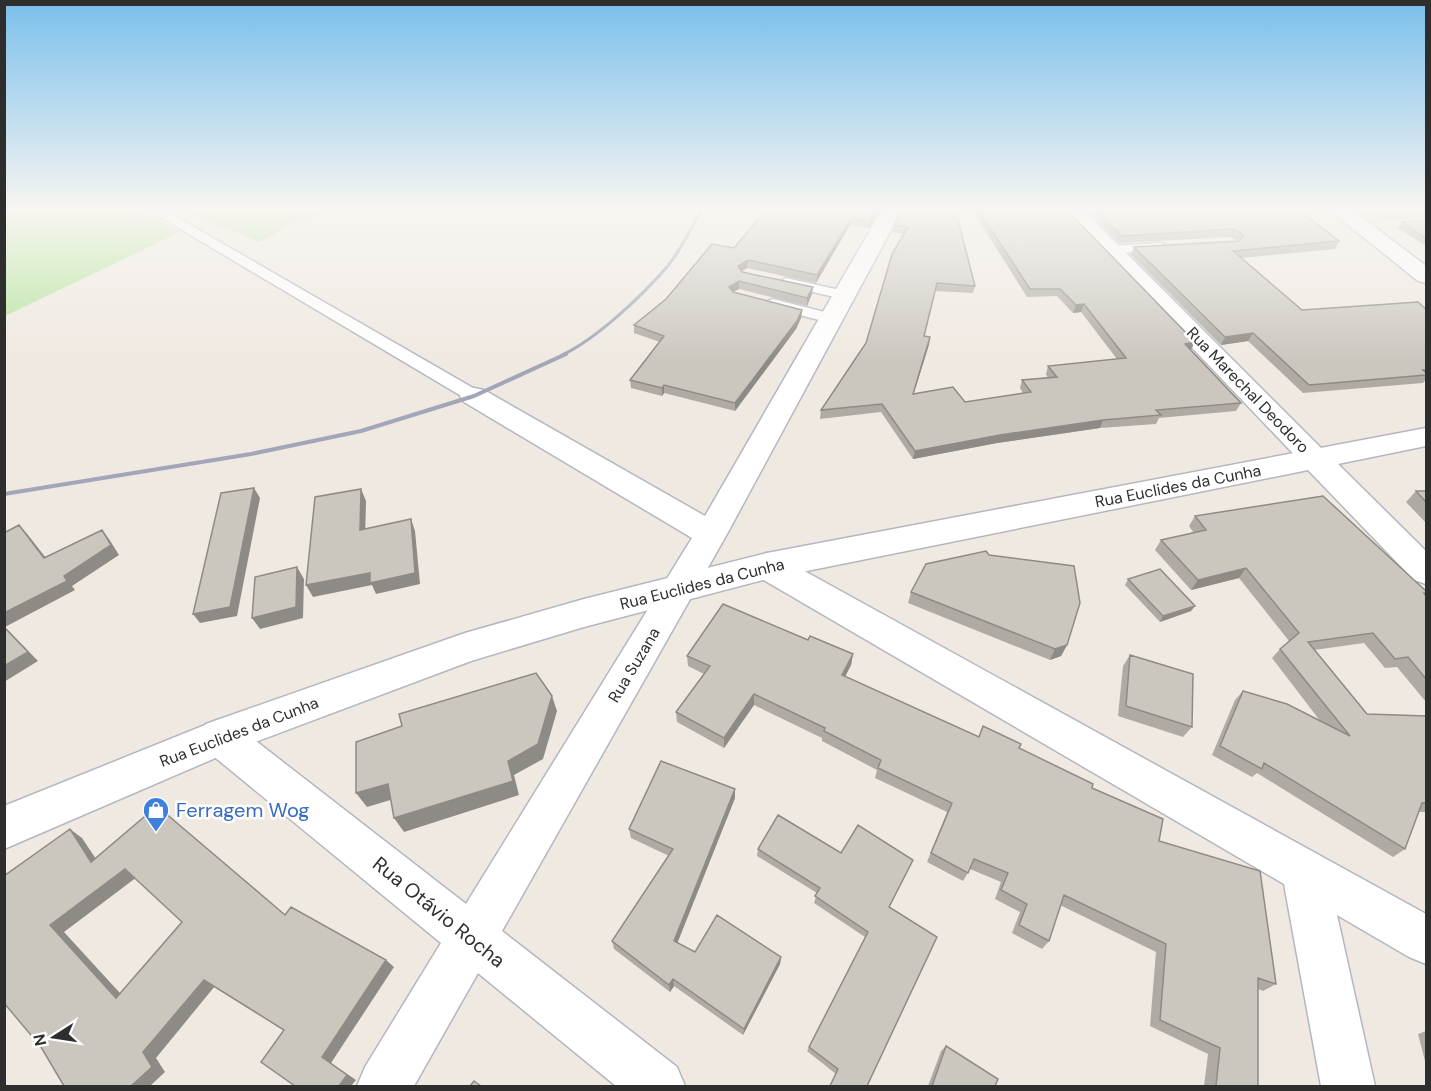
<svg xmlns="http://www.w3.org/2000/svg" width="1431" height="1091" font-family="'DM Sans',sans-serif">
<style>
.green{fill:#b6e59e}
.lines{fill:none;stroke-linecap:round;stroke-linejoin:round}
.lane-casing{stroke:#b4b7c1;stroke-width:3}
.street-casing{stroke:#b4b7c1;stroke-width:3}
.secondary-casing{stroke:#b4b7c1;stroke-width:3}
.lane{fill:#fff;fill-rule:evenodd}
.street{fill:#fff;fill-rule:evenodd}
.secondary{fill:#fff;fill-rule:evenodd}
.rail-far1{stroke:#a3a6b8;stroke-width:3}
.rail{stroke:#a3a6b8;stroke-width:4}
.wall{fill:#afaba4}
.shaded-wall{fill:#8e8b86}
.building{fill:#cbc7bf;stroke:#8e8b86;stroke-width:1.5;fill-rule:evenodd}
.labels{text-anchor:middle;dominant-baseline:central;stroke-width:5;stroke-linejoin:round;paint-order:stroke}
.street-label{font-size:16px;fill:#2e2e2e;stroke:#fff}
.near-shop-label{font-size:20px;fill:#366cbe;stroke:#fff;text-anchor:start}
.near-street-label{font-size:20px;fill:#2e2e2e;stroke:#fff}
</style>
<rect width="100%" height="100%" fill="#efe9e1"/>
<!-- green -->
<path class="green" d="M5,208h129l46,24 -175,84z
M179,208h190l-64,9 -46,25z
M1357,208h69v9l-35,3 -31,-6z"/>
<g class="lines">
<!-- lane casing -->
<g class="lane-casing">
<path id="lane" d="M145,208h16l319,184 3,4 -3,4h-12z
M1160,243l5,1 2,3 -2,3 -55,4 -7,-4 7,-4z
M786,278l63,14 2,3 -7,4 -63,-14 -2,-3z
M773,299l63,16 3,3 -8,5 -63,-16 -3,-3 3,-3z"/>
</g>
<!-- street casing -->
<g class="street-casing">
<path id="street" d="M883,208h20l-176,326 -225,397 175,136 8,19h-69l-138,-113 -64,113h-57l8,-19 76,-124 -235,-193 -6,-13 6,-13 14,-5 14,5 232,180 226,-366 -228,-136 -4,-6 4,-6 10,-2 10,2 221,126z
M1059,208h22l244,244 5,7 -5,7 -10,3 -10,-3z
M1327,208h23l76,58v17l-8,-2z
M767,553l12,4 647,357v50l-17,-7 -72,-42 38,171h-54l-37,-202 -529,-309 -5,-9 5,-9z"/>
</g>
<!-- secondary casing -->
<g class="secondary-casing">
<path id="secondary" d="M1426,428v18l-88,18 88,87v33l-12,-4 -106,-110 -541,109 -183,48 -113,34 -237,89 -230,99v-43l216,-87 245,-86 119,-34 183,-46z"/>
</g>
<!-- lane -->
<use href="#lane" class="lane"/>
<!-- street -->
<use href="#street" class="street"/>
<!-- secondary -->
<use href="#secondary" class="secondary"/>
<!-- rail-far1 -->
<path class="rail-far1" d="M562,355c33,-15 80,-59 104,-87 15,-17 25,-41 37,-60"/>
<!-- rail -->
<path class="rail" d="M4,494l247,-40 110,-23 113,-35 92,-42"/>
</g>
<!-- wall -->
<path class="wall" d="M768,208h113l-12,20 -19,-3 -34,58 -69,-15 -5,3 70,23 -5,12 -68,-17 -7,3 70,18 -1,8 -5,11 -61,82 -71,-18 -2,3 -31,-8 -1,-8 30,-38 -26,-9v-8l100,-77z
M901,208l74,78 -2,7 -38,-2 -11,45 6,1 -17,57 52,8 58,-9 -3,-5 2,-8 26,-2 -2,-4 2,-8 69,-7 -36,-47 -8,1 -16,-17 -30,1 -56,-89h94l126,142 50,53 -5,8 -77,7 -3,6 -56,4 -103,15 -84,16 -32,-47 -61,7 1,-9 45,-67 38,-109 -12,-2 2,-7z
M1085,208h211l43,33 -4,8 -94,9 61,52 124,-1v70l-3,4 -120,10 -55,-52 -27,4 -90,-90 3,-8 104,-6 -8,-4 -111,6z
M1426,220v26l-28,-18 4,-6z
M1416,491h10v32l-20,-21z
M1195,516l231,75v111l-29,-35 -12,1 -21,-25 -50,7 53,64 59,2v96h-7l-14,37 -12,8 -136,-84 -5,4 -40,-22 23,-55 8,-9 78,31 -49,-64 8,-9 9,-8 -50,-63 -48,12 -36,-40 6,-10 33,-7 -5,-7z
M989,555l78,90 -6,11 -11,4 -142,-57 3,-11z
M1128,579l63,32 -31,11 -35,-37z
M808,640l45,14 -2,11 -6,12 133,60 41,11 73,40 67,53 117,143 -13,7 -5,-2v97h-54l4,-32 -58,-28 6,-74 -96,-47 -11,36 -7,8 -30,-16 8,-21 -25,-13 6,-17 -31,-13 -7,12 -36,-19 20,-50 -72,-34 2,-8 -55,-29v-3l-68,-33 -30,43 -47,-26 -1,-10 28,-38 -16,-8 -1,-10z
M1130,655l62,72 -9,10 -65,-21 5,-50z
M735,789v9l-58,145 18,9 86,5 -1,7 -37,71 -69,-49 -4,6 -56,-43 -2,-8 57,-85 -38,-18 -2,-9z
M758,849l132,58 47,30 -101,137 -29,-23 58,-114 -51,-34 3,-10 -60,-37z
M1426,1031v34l-8,-31z
M946,1046l49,40h-67l13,-35z"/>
<!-- shaded-wall -->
<path class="shaded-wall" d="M878,208h3l-12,20 1,-7z
M851,218l-1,7 -34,58 1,-8z
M748,260l-1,8 -9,5v-7z
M739,281v8l-10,5v-7z
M813,287l-1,7 -5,12v-8z
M1084,304l-3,8 -8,1 3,-8z
M802,310l-1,8 -5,11 -61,82v-8z
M1253,333l-5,8 -27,4 4,-8z
M930,337l-1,8 -18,57 2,-8z
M1195,342l-4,8 -6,-6z
M664,385v8l-2,3v-8z
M1103,420l-3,8 -103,15 -84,16 2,-8 85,-16z
M254,488l6,10 -23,118 -37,7 -7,-9z
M361,489l5,12 -1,40 -5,-11z
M411,519l4,12 5,53 -44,10 -4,-9 -59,12 -7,-12z
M19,525l9,10 25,32 -9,-9z
M102,530l7,9 10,16 -47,31 3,4 -70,37 33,34 -34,21v-69z
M297,567l7,12 -1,39 -43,11 -8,-11z
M1246,568l-7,10 -48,12 7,-10z
M1195,606l-4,5 -31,11 3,-6z
M1067,645l-6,11 -11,4 5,-11z
M853,654l-2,11 -11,21 2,-11z
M754,694v11l-30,43v-10z
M552,696l5,15 -14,48 -29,16 5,20 -115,37 -10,-14 114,-57z
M388,784l9,14 -30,9 -11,-14z
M735,789v9l-60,151 -1,-8z
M70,829l12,9 22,33 -13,-9z
M125,869l12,8 -73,55 66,72 -14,-6 -66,-73z
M781,957l-1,7 -37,71 1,-6z
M386,960l8,7 -63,96 25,17 -5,6h-12l-17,-29z
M673,979l1,7 -4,6 -1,-7z
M204,980l11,6 -59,72 9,14 -15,14h-19l12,-34z"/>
<!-- building -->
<path class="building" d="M768,208h110l-8,13 -19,-3 -34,57 -69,-15 -10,6 4,6 71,15 -6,11 -68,-17 -10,6 4,5 69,18 -5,11 -62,82 -71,-18 -2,3 -32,-8 34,-44 -30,-11 32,-26 46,-55 22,4z
M901,208h54l20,78 -38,-3 -13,53 6,1 -17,57 40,-7 12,15 66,-10 -9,-12 35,-3 -9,-11 78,-8 -42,-54 -8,1 -16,-16h-30l-53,-81h88l130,134 -10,2 56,59 -85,7 5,5 -58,5 -103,15 -85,16 -33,-47 -61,6 45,-67 26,-89 16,-27 -14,-2z
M1094,208h202l43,33 -106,10 69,59 116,-8 8,7v61h-3l3,3v2l-117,10 -56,-52 -28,4 -91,-90 105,-6 4,-4 -1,-3 -9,-5 -111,7z
M1426,220v18l-24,-16z
M254,488l-24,119 -37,7 28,-121z
M361,489l-1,41 51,-11 4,54 -45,10v-10l-64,12 9,-88z
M1416,491h10v11z
M1323,496l103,95v2h-2l2,3v83l-18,-22 -13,2 -22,-26 -65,9 59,72 59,2v87h-4l-17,46 -141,-86 -2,6 -42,-23 23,-55 44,13 63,32 -70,-87 19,-16 -53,-65 -48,12 -37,-40 45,-10 -11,-14z
M19,525l25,33 58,-28 9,15 -47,31 3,5 -63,32v-80z
M986,551l3,4 85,11 6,37 -13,42 -12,4 -144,-57 15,-28z
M297,567l-1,40 -44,11 3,-41z
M1160,569l35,37 -32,10 -35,-37z
M723,604l85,36 2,-4 43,18 -11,21 137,62 4,-11 38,18 -2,4 74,36 -1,4 71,31 -4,22 101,30 16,113 -18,-6v108h-42l4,-38 -60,-28 6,-76 -102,-49 -15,46 -30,-16 8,-21 -26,-14 7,-17 -34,-14 -6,14 -37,-20 21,-50 -74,-35 3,-8 -57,-29 1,-3 -71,-34 -30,44 -48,-26 34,-46 -23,-10z
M4,627l24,25 -24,14z
M1130,655l63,19 -1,53 -66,-21z
M536,673l16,23 -14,48 -30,17 5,20 -119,37 -6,-34 -32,9v-51l46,-16 -3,-12z
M661,761l74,28 -61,152 21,11 22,-37 64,42 -37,72 -71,-50 -4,6 -57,-44 61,-92 -44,-20z
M157,806l128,109 6,-8 95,53 -64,97 25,18 -8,11h-44l-34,-24 23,-32 -80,-50 -61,72 9,15 -21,19h-67l-23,-39 -37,-44v-127l66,-47 21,33zM125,869l57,53 -66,76 -66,-73z
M778,815l63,38 17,-28 55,35 -24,47 48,30 -70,149h-37l8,-17 -29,-22 59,-115 -53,-36 5,-8 -62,-39z
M946,1046l52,33 -3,7h-63z
M474,1081l7,5h-11z"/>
<!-- sky -->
<linearGradient id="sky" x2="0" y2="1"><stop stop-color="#7abfeb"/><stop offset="0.58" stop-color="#f8f5f2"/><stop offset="1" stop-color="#f8f5f2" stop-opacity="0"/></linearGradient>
<rect width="1431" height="361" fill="url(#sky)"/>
<!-- icons -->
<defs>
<g id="shop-pin" transform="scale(1.35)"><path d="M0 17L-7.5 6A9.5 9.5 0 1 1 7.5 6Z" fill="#3f7fe0" stroke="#fff"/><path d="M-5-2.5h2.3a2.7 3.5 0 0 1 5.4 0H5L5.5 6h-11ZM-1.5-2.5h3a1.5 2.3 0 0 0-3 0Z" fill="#fff"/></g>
</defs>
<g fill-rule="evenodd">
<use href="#shop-pin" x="156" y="810"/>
</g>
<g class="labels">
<!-- street labels -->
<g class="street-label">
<text transform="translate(1248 390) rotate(46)">Rua Marechal Deodoro</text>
<text transform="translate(1178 486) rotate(-11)">Rua Euclides da Cunha</text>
<text transform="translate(702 584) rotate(-14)">Rua Euclides da Cunha</text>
<text transform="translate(634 665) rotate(-59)">Rua Suzana</text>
<text transform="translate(239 732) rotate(-21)">Rua Euclides da Cunha</text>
</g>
<!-- near-shop labels -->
<g class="near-shop-label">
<text x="176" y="810">Ferragem Wog</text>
</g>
<!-- near-street labels -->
<g class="near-street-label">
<text transform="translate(439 912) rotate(39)">Rua Otávio Rocha</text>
</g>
</g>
<!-- border -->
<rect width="1431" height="1091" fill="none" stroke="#2e2e2e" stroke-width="12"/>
<!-- north arrow -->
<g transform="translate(54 1037) rotate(258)" stroke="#ffffff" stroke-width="4.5" paint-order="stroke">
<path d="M0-4.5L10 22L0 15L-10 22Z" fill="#2e2e2e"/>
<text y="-9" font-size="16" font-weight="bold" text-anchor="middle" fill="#2e2e2e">N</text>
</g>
</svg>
